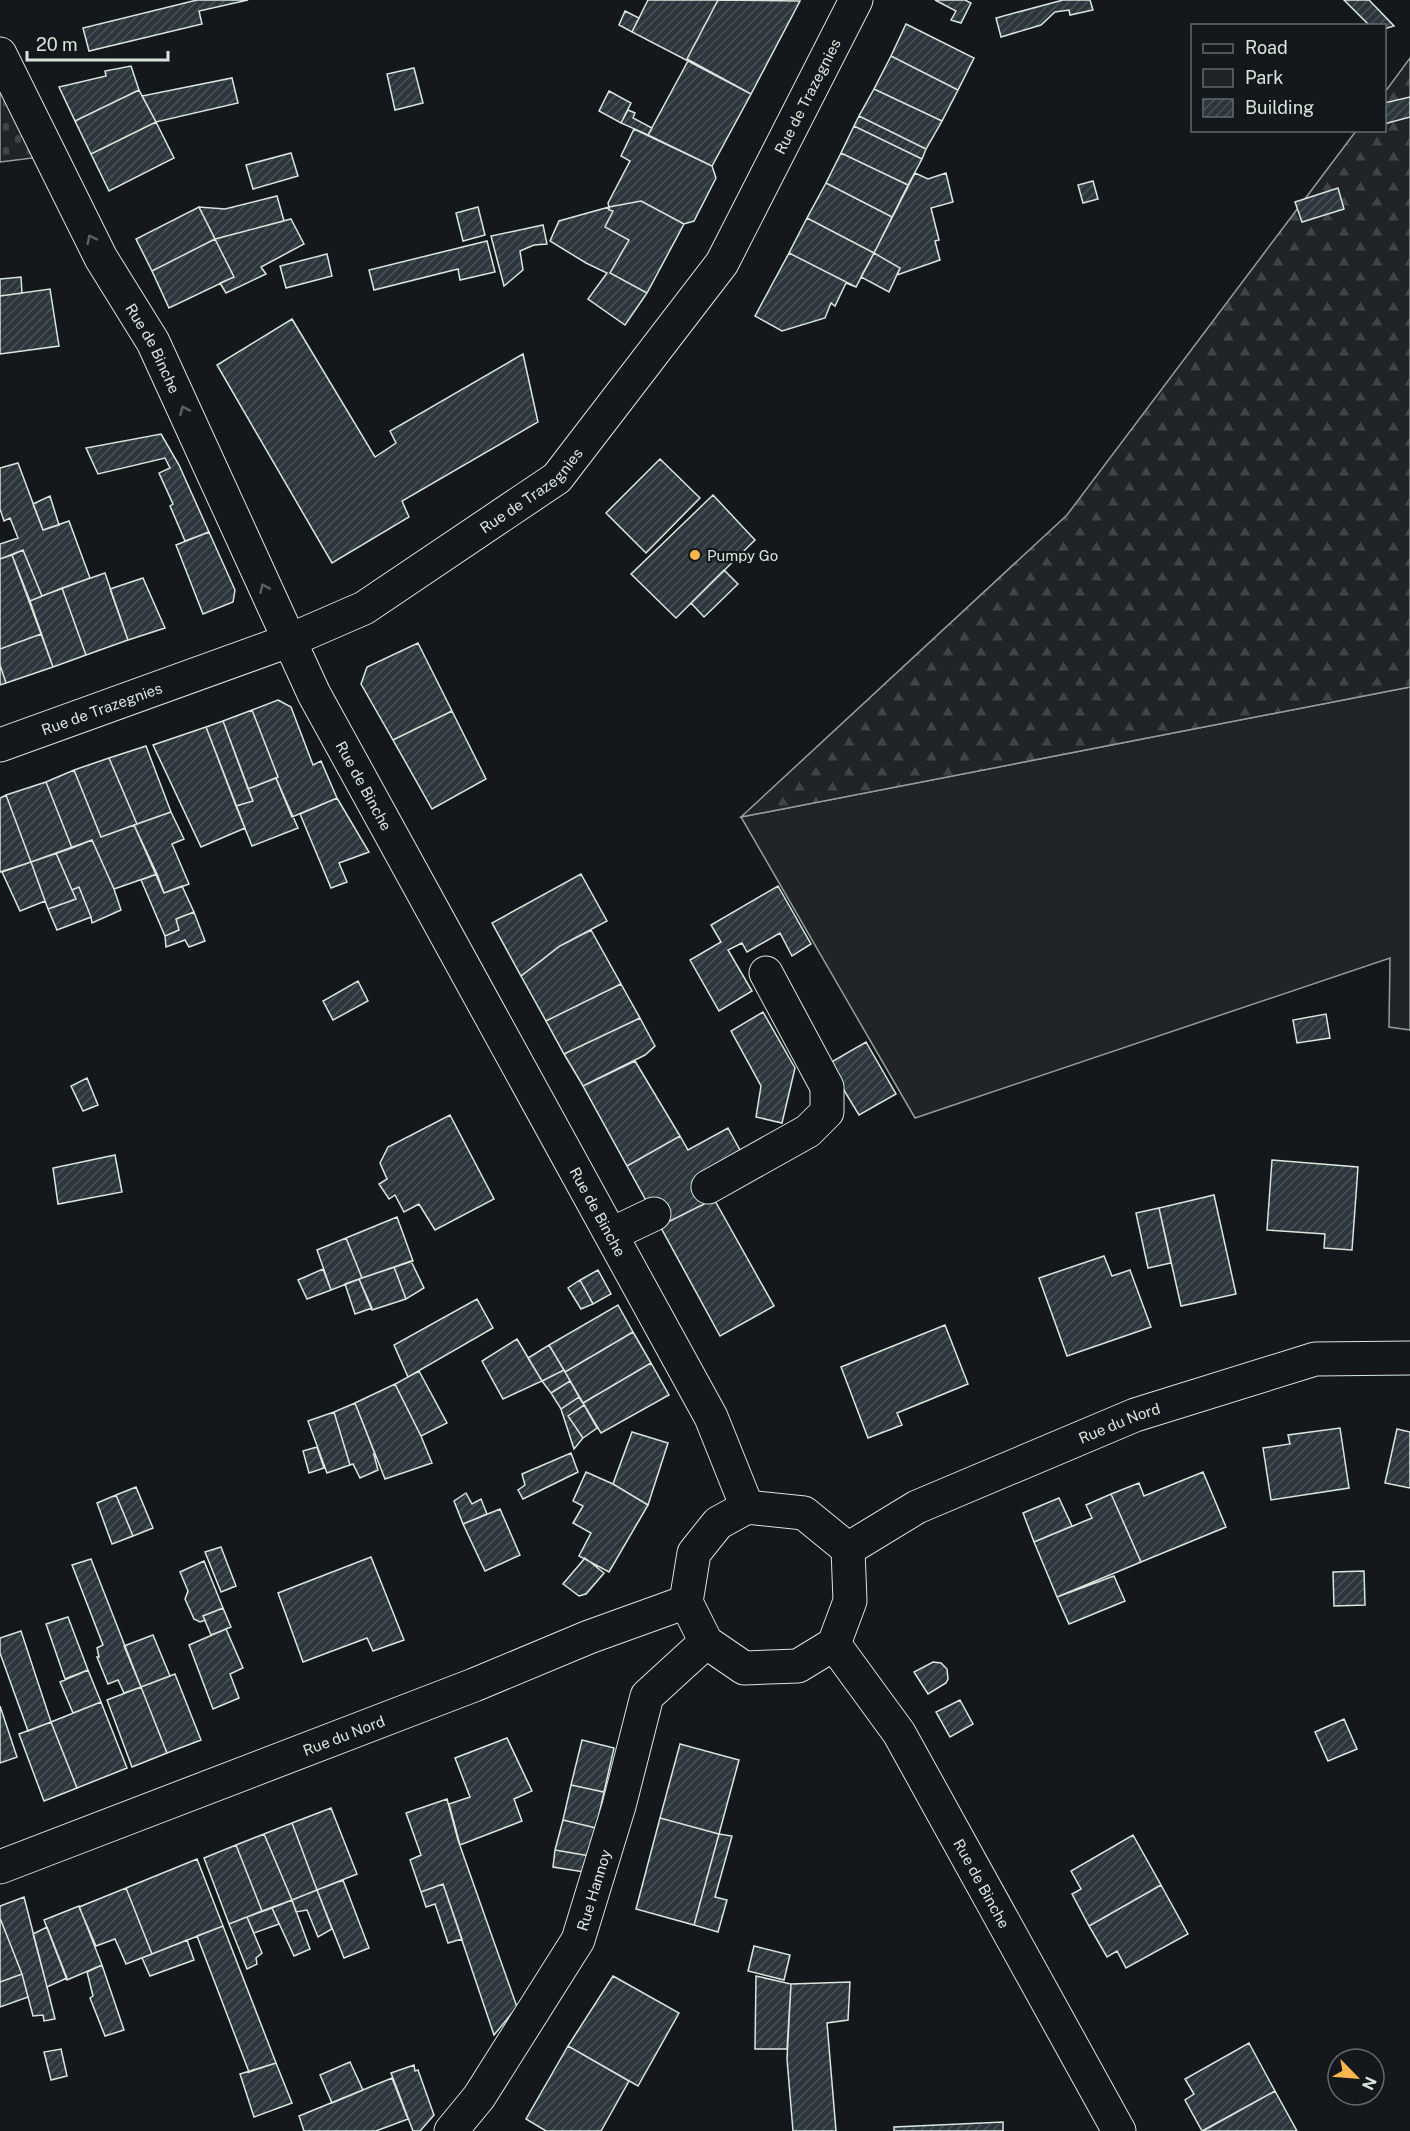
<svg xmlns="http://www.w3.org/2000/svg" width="1410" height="2131" font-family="'Public Sans',sans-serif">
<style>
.green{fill:#202428;stroke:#939e99;stroke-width:1.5}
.forest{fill:url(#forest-firs);stroke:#939e99;stroke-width:1.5}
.cemetery{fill:url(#cemetery-stones);stroke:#939e99;stroke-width:1.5}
.building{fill:url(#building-hatch);stroke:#d8e6dc;stroke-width:1.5}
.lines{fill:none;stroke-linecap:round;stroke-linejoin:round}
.minor-casing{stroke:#d8e6dc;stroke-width:35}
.major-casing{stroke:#d8e6dc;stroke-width:35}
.minor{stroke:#14181c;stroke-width:33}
.major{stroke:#14181c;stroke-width:33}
.oneway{stroke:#59605f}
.poi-dot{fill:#ffb74d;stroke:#14181c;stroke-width:2}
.labels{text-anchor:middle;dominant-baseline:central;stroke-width:4.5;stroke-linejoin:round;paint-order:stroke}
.street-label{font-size:15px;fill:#d8e6dc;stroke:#14181c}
.poi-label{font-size:15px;fill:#d8e6dc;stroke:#14181c;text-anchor:start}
</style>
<defs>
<pattern id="forest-firs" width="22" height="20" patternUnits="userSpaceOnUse" patternTransform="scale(1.5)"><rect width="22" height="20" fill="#202428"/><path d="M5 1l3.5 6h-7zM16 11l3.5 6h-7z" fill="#404447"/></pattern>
<pattern id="cemetery-stones" width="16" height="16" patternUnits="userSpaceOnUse" patternTransform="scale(1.5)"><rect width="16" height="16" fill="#202428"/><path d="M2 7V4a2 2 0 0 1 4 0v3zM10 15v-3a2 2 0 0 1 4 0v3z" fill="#404447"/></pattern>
<pattern id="building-hatch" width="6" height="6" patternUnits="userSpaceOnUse" patternTransform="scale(1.5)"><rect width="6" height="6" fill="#2c363c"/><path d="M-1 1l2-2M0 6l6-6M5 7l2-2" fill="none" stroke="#4a5358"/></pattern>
</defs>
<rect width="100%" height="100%" fill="#14181c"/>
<!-- green -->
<path class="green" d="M1410,687v343l-21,-3 1,-69 -475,160 -174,-301z"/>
<!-- forest -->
<path class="forest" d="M1410,58v629l-669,130 326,-302 289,-384 28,-1 1,-38z"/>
<!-- cemetery -->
<path class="cemetery" d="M0,54l49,102 -49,6z"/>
<!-- building -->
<path class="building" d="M197,0h51l-49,11 3,13 -113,27 -6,-23z
M648,0h70l-31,59 1,2 -56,-29z
M718,0l82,1 -49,93 -64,-35z
M935,0h30l6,3 -10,20 -10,-3 5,-9z
M1063,0h27l3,10 -23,5 -1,-5 -14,2 -14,13 -40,12 -5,-19z
M1344,0h25l25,26 -10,3v-3h-14z
M625,11l14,7 -7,14 -13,-7z
M906,24l68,34 -16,32 -67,-34z
M891,56l67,34 -16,31 -68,-32z
M688,61l63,33 -39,72 -64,-31z
M131,66l8,24 -64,31 -16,-34 47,-11 -1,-5z
M414,68l9,35 -28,7 -8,-36z
M232,78l6,25 -82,19 -14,-26z
M874,89l68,32 -16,28 -67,-33z
M139,90l17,32 -65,32 -16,-33z
M609,91l22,12 -10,20 -22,-12z
M1410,97v20l-26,7v-21z
M628,110l7,3 -2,5 19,10 -4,7 -27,-12z
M859,116l67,33 -4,10 -68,-33z
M156,122l18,36 -65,33 -18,-37z
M854,126l68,33 -14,26 -67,-32z
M634,129l78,37 4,12 -22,43 -10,3 -43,-23 -32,6 -1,-4 22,-42 -9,-5z
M291,153l7,23 -45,13 -7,-24z
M841,153l67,32 -16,32 -66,-34z
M915,173l13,6 18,-6 7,29 -22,6 8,32 -4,1 5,19 -43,15 3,-7 -26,-15z
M1093,181l5,18 -15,4 -5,-18z
M826,183l66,34 -18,36 -67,-35z
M1338,188l6,21 -42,13 -7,-20z
M277,196l7,25 -69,18 -16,-32 26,2z
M641,201l43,23 -37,69 -37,-20 19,-33 -24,-13 8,-16 -4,-1v-3z
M199,207l16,32 -63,32 -16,-32z
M478,207l7,28 -22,6 -7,-28z
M609,207v3l4,1 -8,16 24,13 -19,33 37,20 -22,32 -37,-26 19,-26 -21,-10 -36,-22 9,-20z
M807,218l67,35 -18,34 -67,-34z
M291,219l13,25 -43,23 5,7 -40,19 -6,-10 14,-6 -19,-38z
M543,225l4,19 -13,1 -14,6 3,19 -19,16 -13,-50z
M215,239l19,38 -65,31 -17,-37z
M487,241l8,31 -35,8 -2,-11 -84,21 -5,-20z
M789,253l67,34 -10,-4 -11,23 -4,-3 -6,15 -43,13 -27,-15z
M874,253l26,15 -11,24 -28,-15z
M327,254l5,22 -46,12 -6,-22z
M21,277l1,16 -22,3v-17z
M50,289l9,57 -59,8v-58z
M292,319l83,138 21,-14 -6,-12 133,-77 15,68 -136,79 7,16 -77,46 -115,-198z
M161,434l18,31 30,67 -24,9 -15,-35 3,-2 -14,-31 11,-5 -5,-10 -67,16 -12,-26z
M660,459l40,39 -54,55 -40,-40z
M18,463l25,67 26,-9 21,57 -48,18 -19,-46 -23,9v-15l18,-6 -8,-20 -6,3 -4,-12v-41z
M713,495l42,45 -79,78 -45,-44z
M50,496l9,29 -16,5 -10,-26z
M209,532l26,58 -2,12 -30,12 -27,-69z
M23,550l19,46 -12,5 -18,-46z
M12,555l29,79 -41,15v-90z
M724,570l14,14 -34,33 -13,-14z
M105,573l23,67 -42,15 -24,-67z
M143,578l22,50 -37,12 -18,-51z
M62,588l24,67 -33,12 -23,-66z
M41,634l12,33 -47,16 -6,-18v-16z
M418,643l34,68 -59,29 -32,-56 6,-17z
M0,665l6,18 -6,2z
M278,700l13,7 22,58 8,-4 16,37 -45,19 -16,-39 2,-1 -26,-67z
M252,710l26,67 -30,12 -25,-68z
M452,711l34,68 -54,30 -39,-69z
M223,721l30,80 -17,5 -30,-79z
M206,727l39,101 -44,19 -48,-102z
M146,746l25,66 -34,12 -28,-66z
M109,758l28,66 -36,13 -27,-67z
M74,770l27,67 33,-12 23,49 -43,15 -22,-49 -20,8 -26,-66z
M276,778l22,50 -46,18 -16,-40 17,-5 -5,-12z
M46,782l26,66 -41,14 -25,-67z
M6,795l25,67 -31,10v-74z
M337,798l32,54 -30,11 8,19 -16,6 -31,-74z
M171,812l13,27 -12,5 17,40 -25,9 -30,-68z
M92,840l22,49 7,21 -29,13 -1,-6 -12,-30 -7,3 -16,-37z
M56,853l20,46 -28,10 -17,-47z
M31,862l14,39 -25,10 -18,-39z
M157,874l7,19 18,-7 12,26 -18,7 3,11 -14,6 -24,-56z
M581,874l26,47 -47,25 -39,30 -29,-53z
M778,886l33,58 -19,12 -12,-23 -33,19 -5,-9 -14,7 24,41 -33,20 -29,-51 31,-18 -10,-17z
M79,887l12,30 -34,13 -9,-21 28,-10 -4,-9z
M194,912l11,29 -16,6 -4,-7 -19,7 -1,-11 14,-6 -3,-11z
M591,930l30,54 -75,37 -25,-45 39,-30z
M358,981l10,20 -35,19 -10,-19z
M621,984l19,34 -76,36 -18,-33z
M763,1012l32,56 -13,55 -26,-6 5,-31 -30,-55z
M1326,1014l4,24 -33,5 -4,-23z
M640,1018l15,28 -10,9 -62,31 -19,-32z
M866,1042l30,52 -37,21 -31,-51z
M635,1061l45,75 -53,30 -44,-80z
M87,1078l11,27 -15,6 -12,-25z
M450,1115l44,84 -59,31 -16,-26 -15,8 -9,-17 -6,4 -10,-15 8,-5 -7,-16 8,-16z
M728,1128l13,24 -27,47 -54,27 -33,-60 53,-30 8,14z
M115,1155l7,37 -64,12 -5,-36z
M1272,1160l86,7 -6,83 -28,-2 1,-14 -58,-4z
M1214,1195l22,99 -55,12 -22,-98z
M714,1199l60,107 -54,30 -60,-110z
M1159,1208l12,55 -23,5 -12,-55z
M397,1217l16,44 -51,17 -16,-40z
M346,1238l16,40 -31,12 -14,-40z
M1104,1256l8,20 18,-6 21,57 -84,29 -28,-78z
M411,1261l13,27 -18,11 -12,-32z
M394,1267l12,32 -34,11 -13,-31z
M323,1269l8,21 -24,9 -9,-19z
M598,1270l13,24 -18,10 -13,-24z
M359,1279l13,29 -17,6 -10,-30z
M580,1280l13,24 -12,5 -13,-21z
M477,1299l16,29 -85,49 -14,-32z
M618,1305l15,27 -68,40 -16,-27z
M945,1325l23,59 -71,29 5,12 -34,13 -27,-71z
M633,1332l18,31 -68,40 -18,-31z
M517,1339l25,42 -39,18 -21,-38z
M549,1345l15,25 -22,11 -14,-23z
M651,1363l18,32 -68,38 -18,-30z
M564,1370l6,11 -19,12 -9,-12z
M419,1371l28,52 -26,13 -26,-52z
M570,1381l9,16 -18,12 -10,-16z
M395,1384l26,52 11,27 -47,16 -30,-76z
M579,1397l5,8 -16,11 15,22 -9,11 -13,-40z
M355,1403l21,54 -2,-2 4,15 -18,8 -7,-14 -3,1 -16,-53z
M584,1405l13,23 -14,10 -15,-22z
M334,1412l16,53 -23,8 -19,-52z
M1340,1428l9,60 -78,12 -8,-52 27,-4 -2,-9z
M1397,1429l13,3v56l-25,-5z
M632,1432l36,11 -20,62 -35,-21z
M317,1447l7,21 -15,5 -6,-22z
M571,1453l7,19 -55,27 -5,-9 7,-5 -3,-11z
M586,1472l27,12 35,21 -39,67 -30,-16 12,-23 -18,-10 10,-17 -10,-5z
M1203,1472l23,55 -85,35 -30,-68 28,-11 5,13z
M136,1487l17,41 -20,8 -17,-41z
M466,1493l6,11 9,-5 6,15 -24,10 -9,-23z
M1111,1494l30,68 -84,35 -23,-55 58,-24 -6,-13z
M116,1495l17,41 -21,8 -15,-41z
M1059,1498l13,28 -38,16 -11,-29z
M500,1509l20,46 -35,16 -22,-47z
M221,1547l15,39 -15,6 -16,-40z
M371,1557l33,83 -31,11 -6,-13 -64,24 -25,-69z
M585,1558l19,15 -18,21 -7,2 -16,-12z
M91,1559l50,128 -17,6 -6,-13 -10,4 -11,-27h2l-2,-9 6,-3 -31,-80z
M204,1561l19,47 -20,8 2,4 -5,2 -6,-3 -9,-20 3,-8 -8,-19z
M1364,1571l1,34 -31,1 -1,-34z
M1114,1576l11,25 -56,23 -12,-27z
M223,1608l8,19 -20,8 -8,-19z
M68,1617l20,53 -23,9 -19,-55z
M226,1629l17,39 -13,6 9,24 -26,11 -24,-64z
M21,1631l30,91 -23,9 -28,-78v-15z
M153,1635l17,41 -29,11 -17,-41z
M933,1662l8,1 6,6 1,10 -2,4 -18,11 -14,-22z
M88,1670l13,32 -28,11 -13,-31z
M175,1674l26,66 -34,13 -26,-66z
M141,1687l26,66 -35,14 -25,-67z
M960,1700l13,24 -23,13 -14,-25z
M101,1702l26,66 -50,20 -26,-66z
M0,1706l17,51 -17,6z
M1344,1719l13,30 -29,12 -13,-29z
M51,1722l26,66 -33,13 -25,-67z
M507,1738l25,53 -18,8 8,22 -62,24 -11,-41 21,-7 -15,-39z
M582,1740l32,8 -10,44 -33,-7z
M680,1744l59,16 -20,74 -59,-16z
M571,1785l33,7 -8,36 -33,-8z
M447,1799l11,41 59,167 -23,28 -51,-151 -22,8 -11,-32 11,-5 -15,-42z
M331,1808l26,66 -40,16 -25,-67z
M660,1818l59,16 -25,91 -58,-16z
M563,1820l33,8 -6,28 -35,-6z
M292,1823l25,67 -25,10 -28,-66z
M264,1834l28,66 -30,11 -26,-66z
M719,1834l13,2 -17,61 12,3 -9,32 -24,-7z
M1133,1835l28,50 -72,41 -17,-32 9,-5 -10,-18z
M236,1845l26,66 -33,13 -25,-66z
M555,1850l35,6 -6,16 -31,-5z
M197,1859l26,67 -71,28 -26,-66z
M343,1880l26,68 -25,10 -27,-68z
M443,1884l19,55 -14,4 -13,-39 -9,3 -5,-15z
M1161,1885l27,49 -62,34 -9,-17 -10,6 -18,-31z
M126,1888l26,66 -26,10 -11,-25 -19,7 -17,-39z
M317,1890l15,39 -14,8 -11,-27 -11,2 -4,-12z
M24,1897l23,90 8,32 -11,2 -1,-6 -10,1 -11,-42 -22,-56v-12z
M292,1900l18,49 -16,7 -22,-48z
M79,1906l23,59 -35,15 -23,-60z
M272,1908l7,16 -25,9 -7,-16z
M247,1917l15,36 -6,5 1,6 -10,5 -18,-45z
M0,1918l22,56 -22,8z
M223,1926l53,137 -27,9 -52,-136z
M47,1927l20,51 -20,9 -14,-53z
M187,1940l7,20 -44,16 -8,-18z
M754,1946l36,9 -6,25 -36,-9z
M102,1965l22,65 -19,6 -15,-38 3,-2 -6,-24z
M22,1974l6,23 -28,10v-25z
M613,1976l66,37 -41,73 -70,-40z
M756,1976l35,8 -4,65h-32z
M850,1982l-2,38 -21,3 9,108h-43l-6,-72 4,-75z
M1249,2043l26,48 -73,40 -17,-31 9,-6 -9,-15z
M568,2046l61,35 -28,50h-55l-20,-12z
M61,2049l6,27 -16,4 -7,-28z
M350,2062l13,28 -31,13 -12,-28z
M276,2063l16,40 -38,14 -14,-43z
M414,2065l1,6 3,-1 16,45 -14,16h-7l-22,-58z
M392,2078l16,41 -32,12h-72l-5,-15z
M1275,2091l22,40h-94z
M1003,2122v9h-109v-4z"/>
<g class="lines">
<!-- minor casing -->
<g class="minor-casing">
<g id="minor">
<path id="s1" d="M0,54l101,204 52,84 161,352 397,723 36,90"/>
<path d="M708,1187l100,-56 19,-19v-25l-61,-114"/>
<path d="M612,1234l42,-20"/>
<path d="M747,1507l57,6 44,36 2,52 -16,43 -36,22 -54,2 -38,-26 -20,-40 8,-49 24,-30z"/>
<path id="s2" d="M848,1549l69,-42 218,-92 180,-56 95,-1"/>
<path id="s3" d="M834,1644l65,89 220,398"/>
<path id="s4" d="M0,1867l474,-182 115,-48 97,-35"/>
<path id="s5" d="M451,2131l28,-34 99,-157 41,-134 28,-110 59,-54"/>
</g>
</g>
<!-- major casing -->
<g class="major-casing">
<g id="major">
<path id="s6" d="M0,745l288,-104 76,-33 193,-130 165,-215 134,-263"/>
</g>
</g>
<!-- minor -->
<use href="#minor" class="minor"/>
<!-- major -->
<use href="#major" class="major"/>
</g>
<!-- one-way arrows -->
<defs><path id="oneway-chevron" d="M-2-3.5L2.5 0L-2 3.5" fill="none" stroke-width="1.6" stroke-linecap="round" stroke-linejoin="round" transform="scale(1.5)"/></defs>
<g class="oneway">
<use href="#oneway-chevron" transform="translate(91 239) rotate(-117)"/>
<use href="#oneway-chevron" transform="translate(184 410) rotate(-114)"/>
<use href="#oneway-chevron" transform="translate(264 588) rotate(-114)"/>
</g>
<!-- markers -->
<circle class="poi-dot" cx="695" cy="555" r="6"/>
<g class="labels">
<!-- street labels -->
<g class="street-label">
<text stroke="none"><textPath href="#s6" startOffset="1080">Rue de Trazegnies</textPath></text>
<text stroke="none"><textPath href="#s1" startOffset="332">Rue de Binche</textPath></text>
<text stroke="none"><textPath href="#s6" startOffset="594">Rue de Trazegnies</textPath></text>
<text stroke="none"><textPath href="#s6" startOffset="108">Rue de Trazegnies</textPath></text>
<text stroke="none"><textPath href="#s1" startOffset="818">Rue de Binche</textPath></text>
<text stroke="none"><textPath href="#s1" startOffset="1304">Rue de Binche</textPath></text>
<text stroke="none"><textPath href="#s2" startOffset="300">Rue du Nord</textPath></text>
<text stroke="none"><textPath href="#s4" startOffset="368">Rue du Nord</textPath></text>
<text stroke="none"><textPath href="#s3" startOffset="282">Rue de Binche</textPath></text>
<text stroke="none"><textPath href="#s5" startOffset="282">Rue Hannoy</textPath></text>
</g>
<!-- poi labels -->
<g class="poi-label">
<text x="707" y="555">Pumpy Go</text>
</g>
</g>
<!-- legend -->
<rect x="1191" y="24" width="195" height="108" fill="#14181c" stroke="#626a69" stroke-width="1.5"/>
<rect x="1203" y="44" width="30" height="9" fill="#14181c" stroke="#626a69" stroke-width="1.5"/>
<text x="1245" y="54" font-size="18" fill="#d8e6dc">Road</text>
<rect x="1203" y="69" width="30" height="18" fill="#202428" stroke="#626a69" stroke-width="1.5"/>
<text x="1245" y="84" font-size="18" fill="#d8e6dc">Park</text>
<rect x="1203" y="99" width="30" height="18" fill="url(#building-hatch)" stroke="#626a69" stroke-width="1.5"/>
<text x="1245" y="114" font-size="18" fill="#d8e6dc">Building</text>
<!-- north arrow -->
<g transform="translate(1356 2077) rotate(115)"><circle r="28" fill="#14181c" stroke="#626a69" stroke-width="1.5"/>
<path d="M0-4.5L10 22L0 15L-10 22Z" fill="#ffb74d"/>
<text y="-9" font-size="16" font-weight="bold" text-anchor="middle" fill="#d8e6dc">N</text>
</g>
<!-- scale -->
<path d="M27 51v9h141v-9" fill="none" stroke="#d8e6dc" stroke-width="3"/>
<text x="36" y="51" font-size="18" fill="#d8e6dc" stroke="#14181c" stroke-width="4.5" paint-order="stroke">20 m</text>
</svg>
